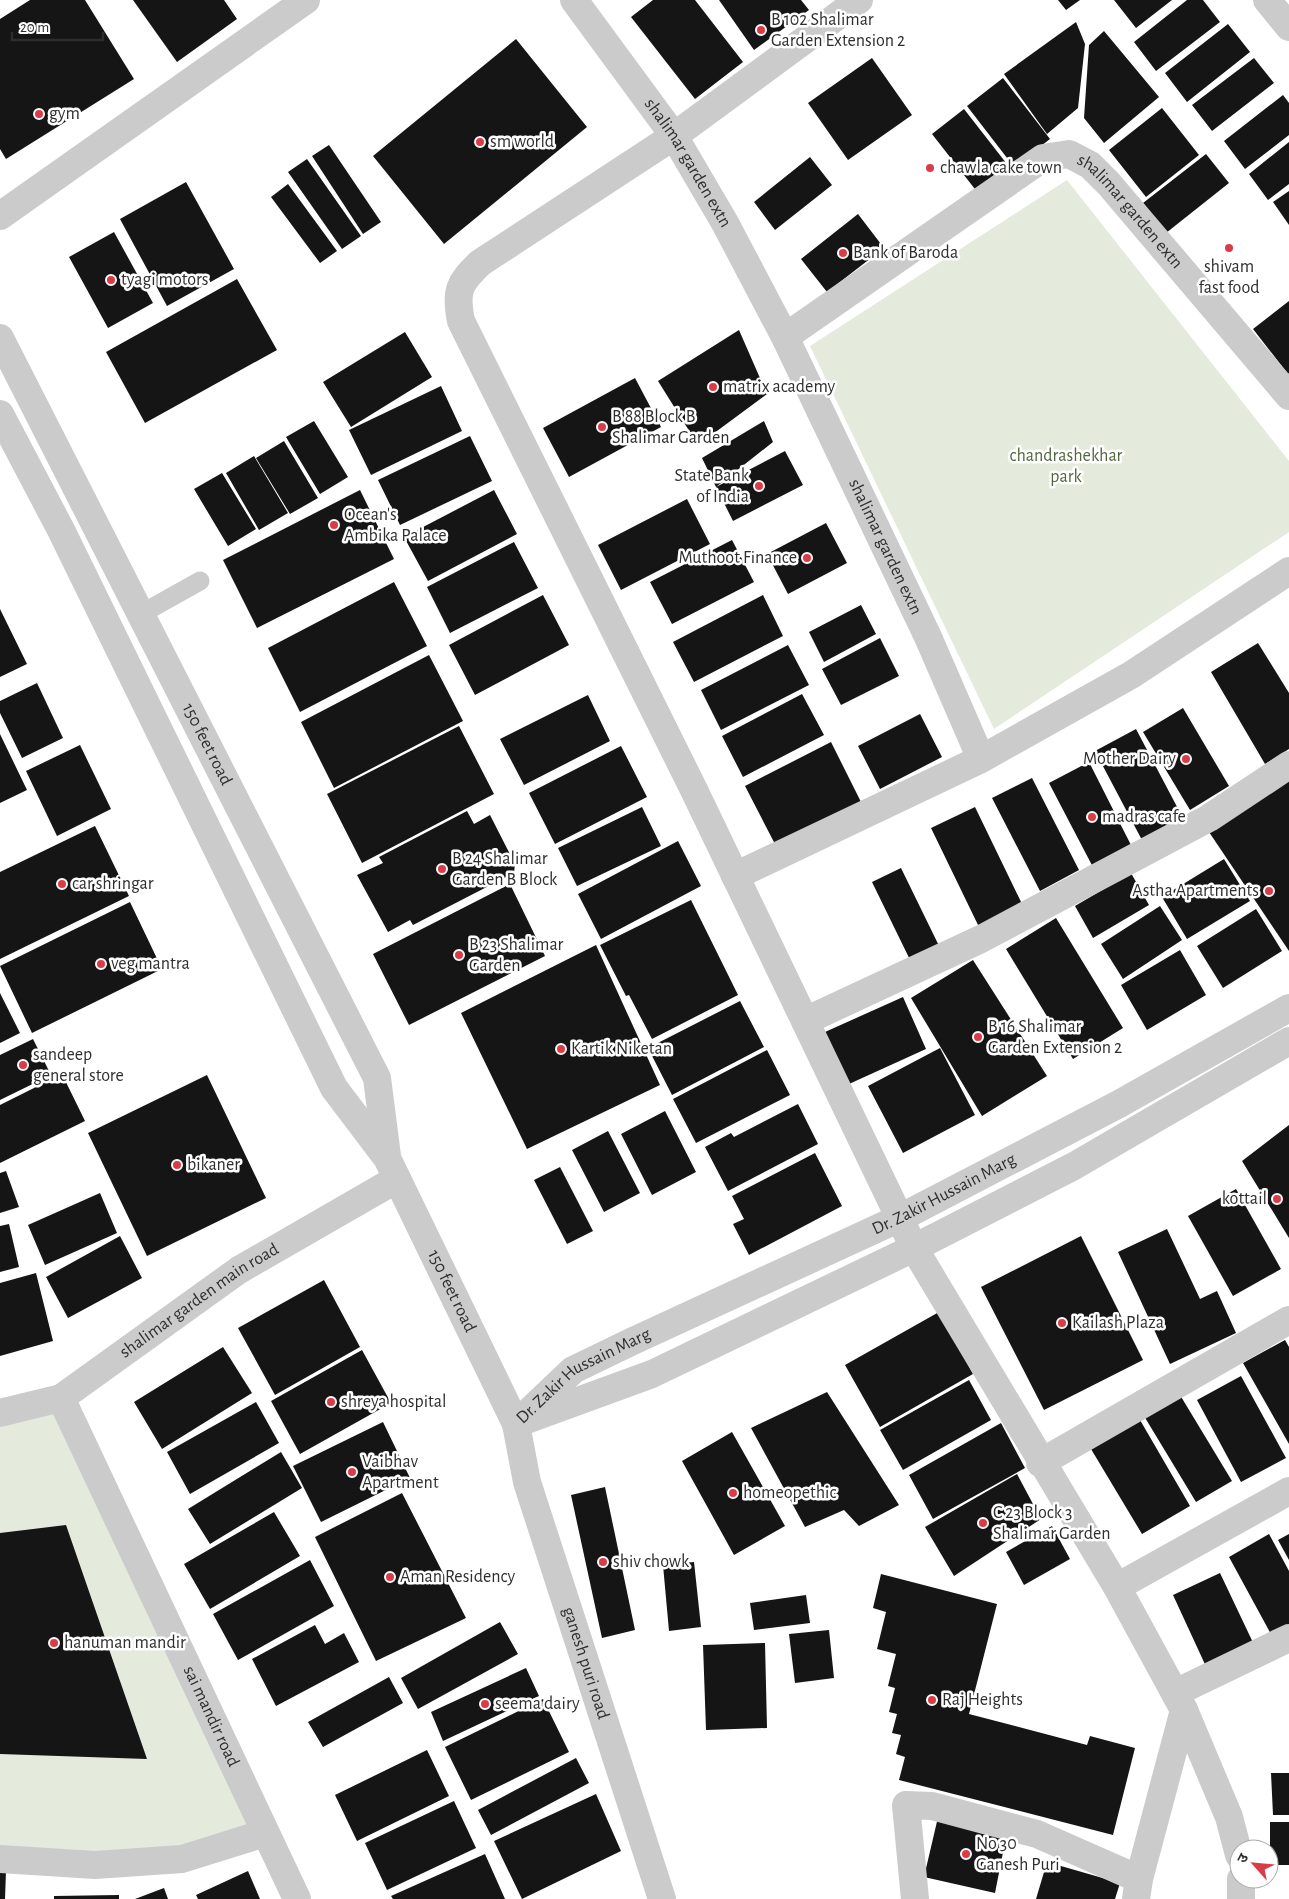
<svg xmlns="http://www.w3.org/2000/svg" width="1289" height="1899" font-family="'Alegreya Sans','Noto Sans Devanagari',sans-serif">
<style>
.green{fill:#e4ebdd}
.building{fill:#151515}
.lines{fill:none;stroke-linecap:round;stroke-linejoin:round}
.service{stroke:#cbcbcb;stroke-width:19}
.minor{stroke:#cbcbcb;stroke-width:28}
.tertiary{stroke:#cbcbcb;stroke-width:28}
.poi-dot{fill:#da3c47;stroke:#fff;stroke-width:2}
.labels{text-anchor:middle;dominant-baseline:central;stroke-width:5;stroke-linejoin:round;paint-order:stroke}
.poi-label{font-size:18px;fill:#2e2e2e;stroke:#fff;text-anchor:start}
.street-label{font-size:18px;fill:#2e2e2e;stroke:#fff}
.park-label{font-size:18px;fill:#51673e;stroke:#fff}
</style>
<rect width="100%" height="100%" fill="#fff"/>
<!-- green -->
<path class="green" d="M1067,180l222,281v71l-295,197 -184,-383z
M61,1398l204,435 -83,26 -182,1v-447z"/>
<!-- building -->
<path class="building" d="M30,0h55l49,79 -128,80 -6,-10v-130z
M133,0h91l13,19 -60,43z
M653,0h42l48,62 -48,37 -64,-82z
M719,0h82l8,10 -55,40z
M1058,0h22l-14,10z
M1114,0h58l-36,28z
M1187,0h16l17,22 -64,49 -22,-29z
M1076,22l9,22 -7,64 -31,26 -43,-60z
M1228,24l22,28 -63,50 -22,-29z
M1104,31l55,66 -55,46 -20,-25 5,-73z
M516,39l71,88 -143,117 -71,-88z
M872,58l40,57 -64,45 -40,-57z
M1254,58l20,25 -62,48 -20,-26z
M1003,78l47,61 -36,28 -47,-61z
M1283,95l6,8v32l-44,34 -21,-28z
M1162,108l37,47 -53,42 -37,-47z
M964,109l46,59 -32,25 -46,-59z
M1289,142v42l-21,16 -19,-26z
M329,145l52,77 -18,12 -51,-78z
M1206,154l23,29 -63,50 -23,-30z
M810,157l22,28 -57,45 -21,-28z
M307,159l54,77 -19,13 -54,-77z
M186,182l48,87 -67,37 -47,-87z
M288,184l49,67 -17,12 -49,-66z
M1289,191v34l-16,-23z
M858,214l26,34 -57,44 -26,-33z
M114,232l39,71 -45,25 -39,-71z
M237,279l40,71 -132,73 -39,-71z
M1289,301v72l-1,1 -35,-45z
M739,330l28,64 -69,51 -40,-64z
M405,332l27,45 -81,50 -28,-45z
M635,378l26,49 -92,50 -26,-49z
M441,386l21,45 -91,44 -22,-45z
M314,421l34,56 -28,17 -34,-57z
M764,421l9,21 -57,45 -14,-29z
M470,436l22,45 -92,44 -22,-45z
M284,441l34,57 -28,16 -34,-56z
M785,451l18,34 -70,36 -17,-34z
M254,456l34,57 -29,17 -33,-57z
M222,473l34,56 -28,17 -34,-57z
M360,490l34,69 -137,69 -34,-68z
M494,490l23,44 -89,47 -24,-44z
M687,499l23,45 -89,46 -23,-45z
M826,523l21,40 -59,31 -21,-40z
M732,540l22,42 -82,42 -22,-42z
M514,542l24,46 -88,45 -23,-46z
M394,582l33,64 -127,66 -32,-64z
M543,595l26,50 -94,50 -26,-50z
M763,595l20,41 -89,46 -21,-40z
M861,605l15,29 -52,28 -15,-30z
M0,609l27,55 -27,13z
M880,638l19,38 -58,29 -19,-36z
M1258,643l31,50v56l-24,15 -54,-92z
M788,645l21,40 -88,45 -20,-40z
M429,655l34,66 -129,67 -33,-66z
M37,683l26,55 -41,20 -22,-45v-12z
M802,694l22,41 -81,42 -21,-41z
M588,695l22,46 -86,44 -24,-46z
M1183,708l46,78 -39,24 -47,-78z
M920,714l22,43 -62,32 -22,-43z
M459,726l35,68 -132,69 -35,-69z
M1136,729l48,91 -41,22 -48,-91z
M0,734l27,56 -27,13z
M831,742l30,60 -85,44 -31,-60z
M80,745l31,64 -54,27 -31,-65z
M621,746l26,51 -92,47 -26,-51z
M1089,762l45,89 -39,20 -46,-88z
M1032,778l47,92 -39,21 -48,-93z
M1289,780v171l-80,-119z
M642,807l19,39 -84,40 -19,-38z
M975,807l48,99 -44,21 -48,-99z
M467,811l7,13 16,-9 25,49 -1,9 -101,52 -3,-5 -22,12 -31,-57 26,-12 -4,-6z
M95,826l34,70 -129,63v-87z
M678,841l23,45 -100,53 -23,-45z
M1224,859l26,42 -63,38 -25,-42z
M901,868l42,86 -29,14 -42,-86z
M1131,873l18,32 -56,33 -18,-32z
M510,884l35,72 -136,69 -36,-71z
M691,900l47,95 -86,44 -23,-44 -3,1 -26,-51z
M130,902l32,67 -130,64 -32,-67z
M1160,906l22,34 -59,39 -22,-35z
M1256,909l26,42 -59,37 -26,-42z
M1056,918l67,110 -50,31 -67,-110z
M596,945l64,140 -133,64 -66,-136z
M1180,950l26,45 -59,35 -26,-45z
M973,960l74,116 -65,40 -71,-118z
M0,993l20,40 -20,10z
M903,997l23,52 -77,35 -24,-52z
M740,1001l24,46 -92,48 -24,-47z
M33,1039l18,36 -51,25v-45z
M940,1048l35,67 -72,38 -35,-67z
M767,1050l23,45 -94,48 -23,-44z
M62,1074l23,47 -85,42v-58z
M207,1075l59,123 -119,58 -59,-123z
M798,1104l20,40 -90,47 -23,-44 26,-14 3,4z
M665,1111l31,61 -44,23 -31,-61z
M1289,1125v113l-47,-77z
M608,1131l32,62 -36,19 -32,-62z
M815,1153l27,53 -93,49 -16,-31 11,-5 -12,-23z
M560,1167l33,64 -26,13 -33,-64z
M6,1171l13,36 -19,6v-40z
M1236,1189l45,80 -48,27 -45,-80z
M100,1193l17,40 -72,32 -17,-40z
M9,1224l10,43 -19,5v-46z
M1167,1229l33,70 17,-8 19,42 -66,31 -52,-112z
M120,1236l22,42 -74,40 -22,-41z
M1081,1236l62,124 -99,50 -63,-123z
M36,1273l17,68 -53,15v-73z
M324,1280l36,67 -85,48 -37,-67z
M939,1312l34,62 -93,53 -35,-62z
M1285,1340l4,7v97l-46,-81z
M223,1347l29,46 -90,56 -28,-47z
M362,1350l29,53 -91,51 -29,-53z
M1241,1376l45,82 -45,24 -44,-82z
M969,1380l22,40 -88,50 -23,-40z
M827,1392l72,113 -40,21 -15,-16 -39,17 -54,-99z
M1180,1395l52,86 -36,21 -52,-86z
M256,1402l23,41 -89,51 -23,-42z
M1140,1420l50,86 -48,28 -51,-85z
M383,1422l27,56 -89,44 -28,-56z
M1001,1423l24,45 -92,51 -24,-44z
M732,1432l53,94 -51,29 -52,-94z
M281,1452l21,36 -92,56 -22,-35z
M1017,1474l24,45 -87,57 -29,-49z
M605,1487l30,143 -33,8 -31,-143z
M402,1493l64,125 -90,43 -61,-124z
M274,1512l26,44 -90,53 -26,-45z
M66,1525l81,234 -147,-5v-221z
M1052,1526l18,33 -46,26 -18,-33z
M1269,1534l20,37v55l-17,10 -43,-79z
M1289,1534v26l-11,-20z
M310,1560l24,46 -96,54 -25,-46z
M694,1562l7,65 -32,4 -6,-66z
M1220,1573l37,78 -48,22 -36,-78z
M881,1574l116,30 -28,110 118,31 3,-9 45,12 -22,87 -214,-55 6,-23 -9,-3 5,-19 -9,-2 5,-19 -8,-2 6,-24 -7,-2 8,-32 -19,-5 9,-37 -13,-4z
M806,1595l4,28 -56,7 -4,-27z
M500,1622l18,32 -100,55 -17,-31z
M315,1625l10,19 19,-11 15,29 -83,44 -24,-47z
M829,1630l5,48 -39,5 -6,-49z
M765,1643l2,85 -61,2 -3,-85z
M526,1668l13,28 -96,45 -12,-29z
M389,1677l14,26 -80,44 -15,-25z
M543,1699l26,53 -98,48 -26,-53z
M427,1750l22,46 -92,45 -22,-46z
M576,1758l13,25 -98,52 -13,-25z
M1271,1773h18v42h-16z
M596,1794l25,57 -99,48 -28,-58z
M454,1801l22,47 -89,42 -22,-47z
M939,1813l68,19 -12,61 -71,-16z
M1270,1822h19v43h-19z
M485,1854l20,45h-112l-2,-3z
M1047,1862l73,21 -5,16h-79z
M0,1871h6l-1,28h-5z
M248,1871l12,28h-62l-2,-4z
M164,1888l4,11h-33z
M119,1895v4h-65v-3z"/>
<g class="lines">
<!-- service -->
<path class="service" d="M141,614l59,-33"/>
<!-- minor -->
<g class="minor">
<path id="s1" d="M574,0l100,136 51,87 60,114 143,300 53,122"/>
<path d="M859,0l-185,136 -194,127c-21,20 -25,28 -19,58l233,469 220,458 203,339 67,123 45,107 10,38"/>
<path d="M1267,0l22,27"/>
<path d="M0,216l306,-216"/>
<path id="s2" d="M785,337l258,-179 26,-4 21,11 19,19 180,212"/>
<path d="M735,876l246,-117 150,-84 158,-104"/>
<path d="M805,1021l176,-82 228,-121 80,-53"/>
<path id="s3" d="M61,1398l236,501"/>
<path id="s4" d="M0,1413l61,-15 178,-128 158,-91"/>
<path d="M1040,1463l249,-143"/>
<path d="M1117,1587l172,-96"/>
<path d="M1175,1693l114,-55"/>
<path d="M0,1859l95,6 87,-6 83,-26"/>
<path d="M1241,1879v20"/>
<path d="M915,1899l-9,-94 26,1 105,28 102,45"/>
<path d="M1136,1899l3,-20 45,-169"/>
</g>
<!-- tertiary -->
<g class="tertiary">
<path id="s5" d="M0,338l377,740 10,78"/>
<path id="s6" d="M0,414l61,116 273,558 53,70 129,266 11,58 135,417"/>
<path d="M526,1420l126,-46 262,-126 160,-82 215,-125"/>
<path id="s7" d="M516,1424l57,-54 60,-29 267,-123 219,-114 170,-96"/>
</g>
</g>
<!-- markers -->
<g class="poi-dot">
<circle cx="761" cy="30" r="5"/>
<circle cx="39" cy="114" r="5"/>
<circle cx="480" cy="142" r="5"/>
<circle cx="930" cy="168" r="5"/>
<circle cx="1229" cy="248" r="5"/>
<circle cx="843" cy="253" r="5"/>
<circle cx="111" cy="280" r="5"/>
<circle cx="713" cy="387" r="5"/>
<circle cx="602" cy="427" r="5"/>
<circle cx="759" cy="486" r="5"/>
<circle cx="334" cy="525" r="5"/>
<circle cx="807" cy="558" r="5"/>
<circle cx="1186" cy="759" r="5"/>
<circle cx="1092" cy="817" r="5"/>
<circle cx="442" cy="869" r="5"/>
<circle cx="62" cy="884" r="5"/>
<circle cx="1269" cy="891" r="5"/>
<circle cx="459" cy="955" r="5"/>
<circle cx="101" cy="964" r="5"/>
<circle cx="978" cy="1037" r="5"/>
<circle cx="561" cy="1049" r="5"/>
<circle cx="23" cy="1065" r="5"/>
<circle cx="177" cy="1165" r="5"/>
<circle cx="1277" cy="1199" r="5"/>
<circle cx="1062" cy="1323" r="5"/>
<circle cx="331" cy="1402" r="5"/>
<circle cx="352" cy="1472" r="5"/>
<circle cx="733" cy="1493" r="5"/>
<circle cx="983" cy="1523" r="5"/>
<circle cx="603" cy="1562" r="5"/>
<circle cx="390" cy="1577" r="5"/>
<circle cx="54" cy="1643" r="5"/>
<circle cx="932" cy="1700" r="5"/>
<circle cx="485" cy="1704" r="5"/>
<circle cx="966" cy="1854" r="5"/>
</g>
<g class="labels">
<!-- poi labels -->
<g class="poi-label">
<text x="771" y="20">B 102 Shalimar<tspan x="771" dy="21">Garden Extension 2</tspan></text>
<text x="49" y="114">gym</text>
<text x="490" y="142">sm world</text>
<text x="940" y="168">chawla cake town</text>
<text x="853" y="253">Bank of Baroda</text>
<text x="1229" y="267" text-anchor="middle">shivam<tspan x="1229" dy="21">fast food</tspan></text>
<text x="121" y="280">tyagi motors</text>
<text x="723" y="387">matrix academy</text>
<text x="612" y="417">B 88 Block B<tspan x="612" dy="21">Shalimar Garden</tspan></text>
<text x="749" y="476" text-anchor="end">State Bank<tspan x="749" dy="21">of India</tspan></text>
<text x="344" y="515">Ocean's<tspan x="344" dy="21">Ambika Palace</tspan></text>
<text x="797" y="558" text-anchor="end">Muthoot Finance</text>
<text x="1176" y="759" text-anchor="end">Mother Dairy</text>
<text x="1102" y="817">madras cafe</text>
<text x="452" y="859">B 24 Shalimar<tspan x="452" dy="21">Garden B Block</tspan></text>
<text x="72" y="884">car shringar</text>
<text x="1259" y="891" text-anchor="end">Astha Apartments</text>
<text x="469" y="945">B 23 Shalimar<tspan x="469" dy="21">Garden</tspan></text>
<text x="111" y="964">veg mantra</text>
<text x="988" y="1027">B 16 Shalimar<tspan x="988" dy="21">Garden Extension 2</tspan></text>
<text x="571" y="1049">Kartik Niketan</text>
<text x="33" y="1055">sandeep<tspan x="33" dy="21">general store</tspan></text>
<text x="187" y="1165">bikaner</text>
<text x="1267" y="1199" text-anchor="end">kottail</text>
<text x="1072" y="1323">Kailash Plaza</text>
<text x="341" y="1402">shreya hospital</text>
<text x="362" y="1462">Vaibhav<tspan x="362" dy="21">Apartment</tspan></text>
<text x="743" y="1493">homeopethic</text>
<text x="993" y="1513">C 23 Block 3<tspan x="993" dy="21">Shalimar Garden</tspan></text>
<text x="613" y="1562">shiv chowk</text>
<text x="400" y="1577">Aman Residency</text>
<text x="64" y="1643">hanuman mandir</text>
<text x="942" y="1700">Raj Heights</text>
<text x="495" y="1704">seema dairy</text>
<text x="976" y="1844">No 30<tspan x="976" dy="21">Ganesh Puri</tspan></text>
</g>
<!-- street labels -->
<g class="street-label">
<text stroke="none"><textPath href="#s1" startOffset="199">shalimar garden extn</textPath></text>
<text stroke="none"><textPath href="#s2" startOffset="425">shalimar garden extn</textPath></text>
<text stroke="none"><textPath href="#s1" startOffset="631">shalimar garden extn</textPath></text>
<text stroke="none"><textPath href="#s5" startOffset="456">150 feet road</textPath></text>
<text stroke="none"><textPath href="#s7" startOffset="489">Dr. Zakir Hussain Marg</textPath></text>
<text stroke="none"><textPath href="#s6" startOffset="988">150 feet road</textPath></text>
<text stroke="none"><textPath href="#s4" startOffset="232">shalimar garden main road</textPath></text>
<text stroke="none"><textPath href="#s7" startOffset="84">Dr. Zakir Hussain Marg</textPath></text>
<text stroke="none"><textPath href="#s6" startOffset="1385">ganesh puri road</textPath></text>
<text stroke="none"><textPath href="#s3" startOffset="352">sai mandir road</textPath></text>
</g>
<!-- park labels -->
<g class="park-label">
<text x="1066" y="456">chandrashekhar<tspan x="1066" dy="21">park</tspan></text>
</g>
</g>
<!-- north arrow -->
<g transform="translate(1254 1864) rotate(297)"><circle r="24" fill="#ffffff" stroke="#ababab"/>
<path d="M0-4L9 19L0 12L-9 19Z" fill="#da3c47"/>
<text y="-8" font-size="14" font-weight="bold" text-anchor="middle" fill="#2e2e2e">उ</text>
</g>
<!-- scale -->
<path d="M12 32v8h91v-8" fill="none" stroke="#2e2e2e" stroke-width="2.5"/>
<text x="20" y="32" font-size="15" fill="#2e2e2e" stroke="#ffffff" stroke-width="4" paint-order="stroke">20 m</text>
</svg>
